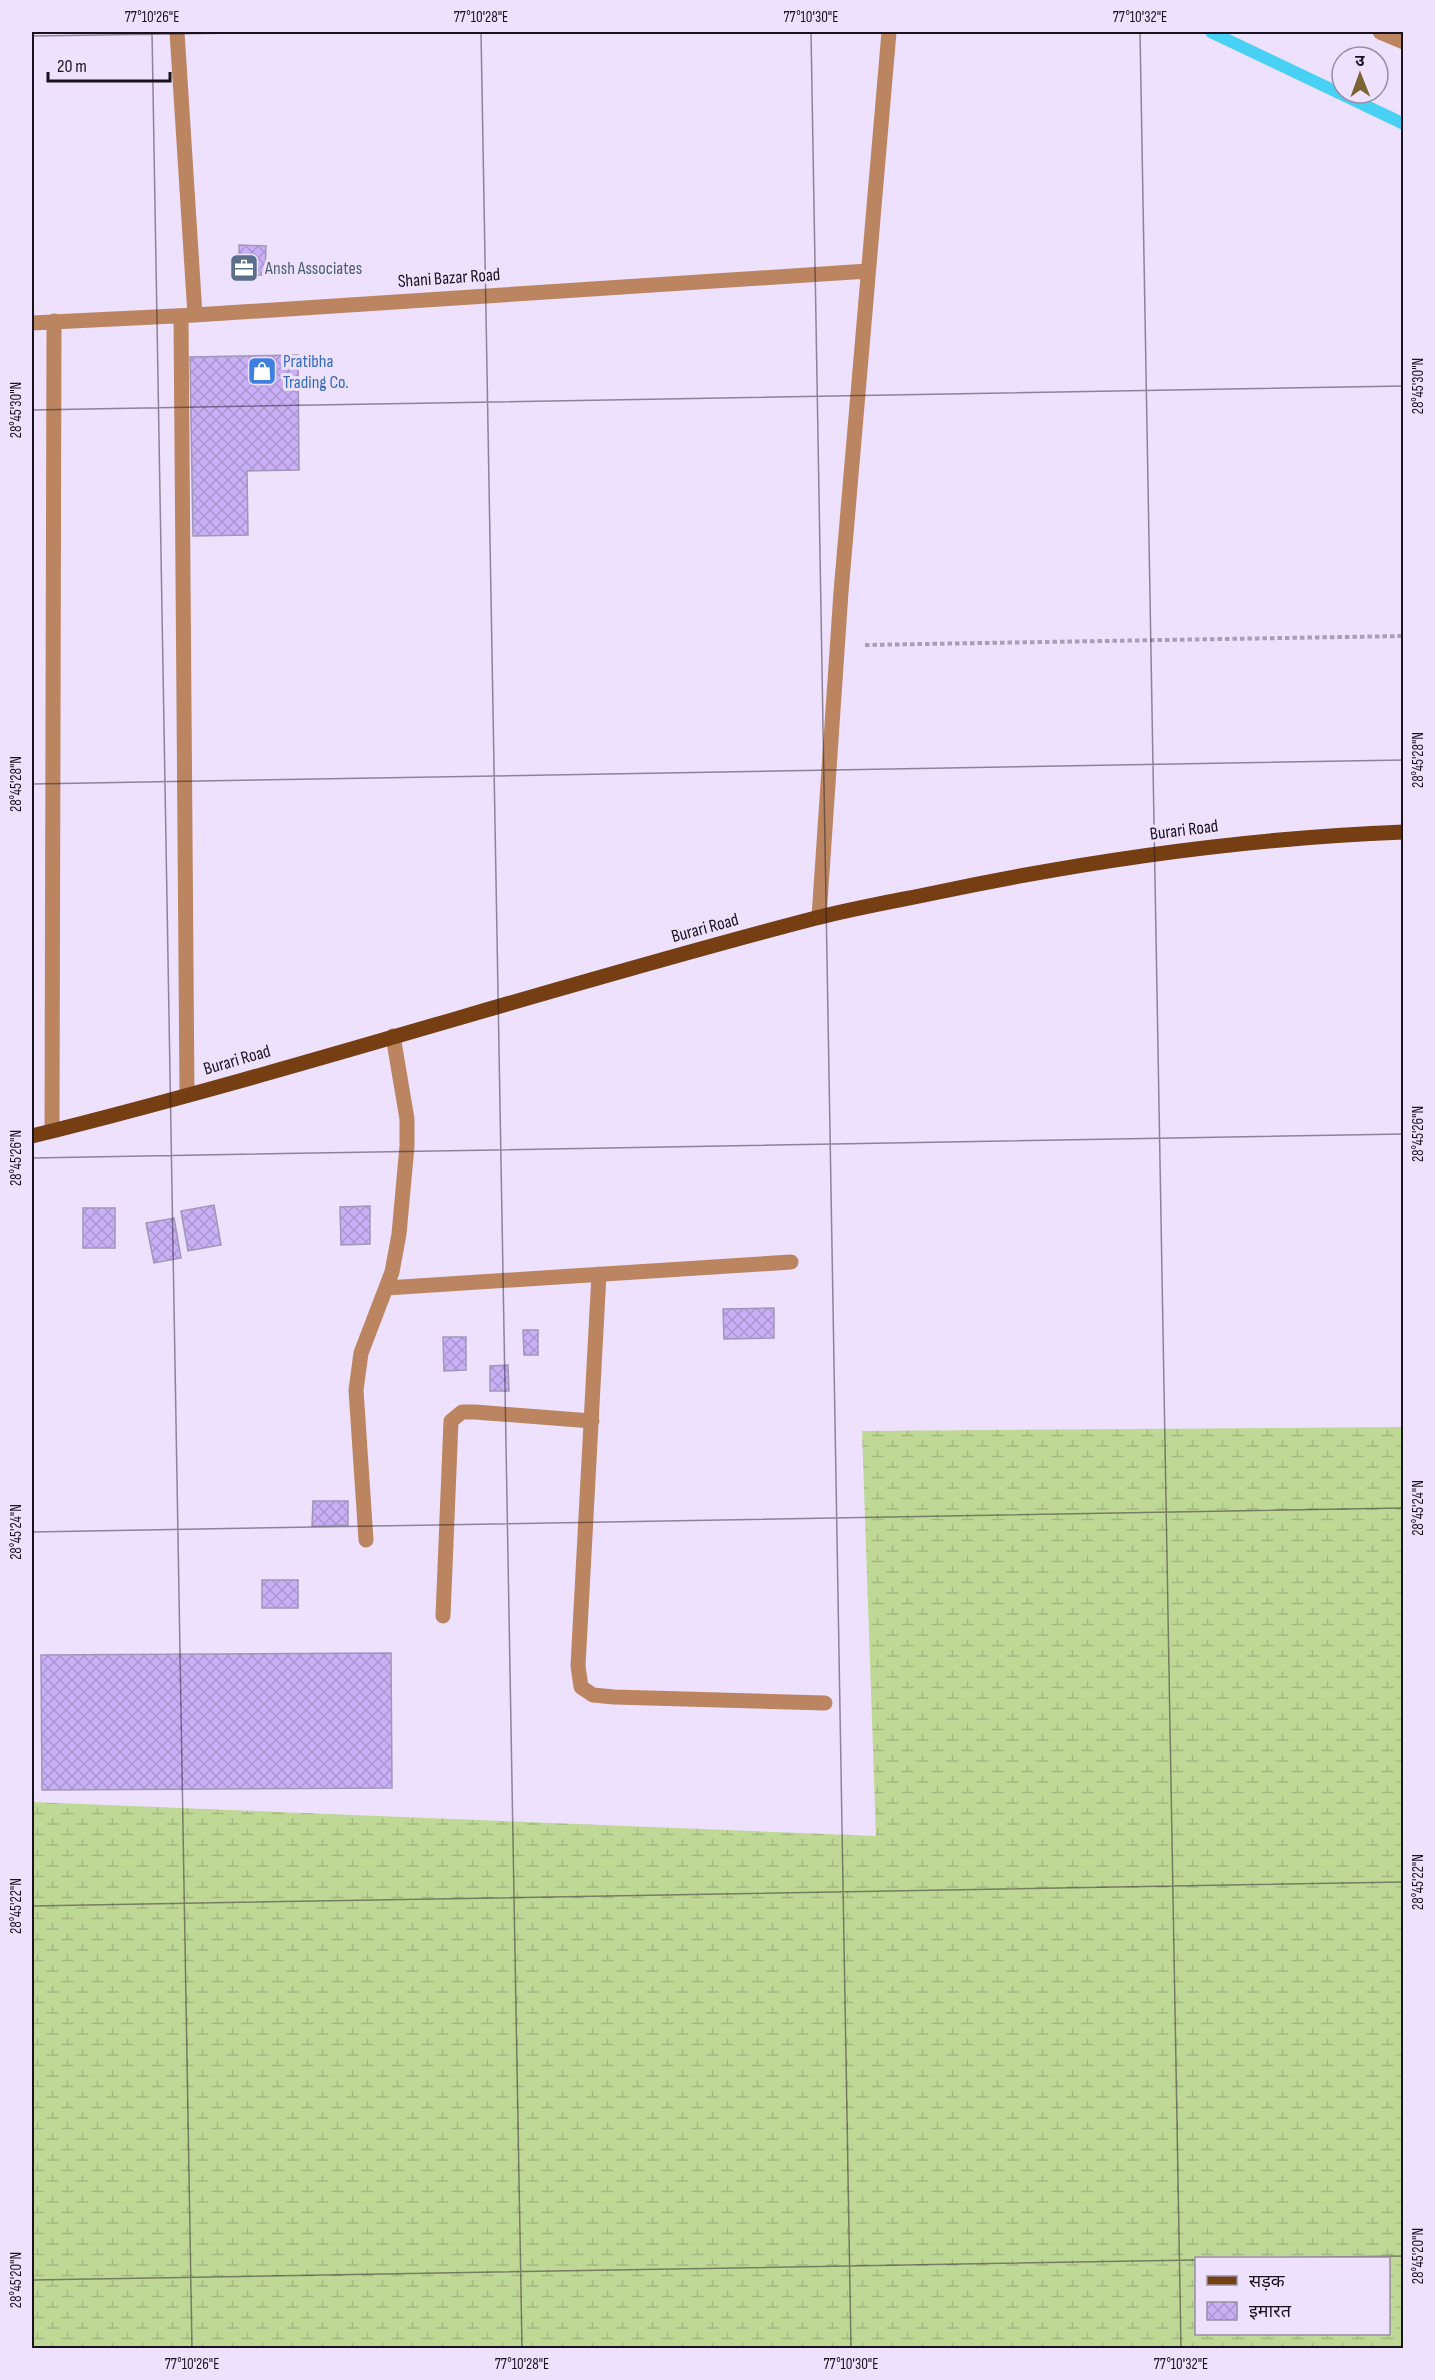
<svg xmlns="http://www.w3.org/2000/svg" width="1435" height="2380" font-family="'Sofia Sans Condensed','Noto Sans Devanagari',sans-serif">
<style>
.wetland{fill:url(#wetland-marsh);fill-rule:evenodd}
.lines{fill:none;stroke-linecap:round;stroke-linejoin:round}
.stream{stroke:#48d1f5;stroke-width:12}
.building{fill:url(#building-cross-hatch);stroke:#a196b7;stroke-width:1.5}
.path{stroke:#a89eb5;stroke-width:4;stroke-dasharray:4.5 3;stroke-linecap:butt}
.minor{stroke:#bb8561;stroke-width:15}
.major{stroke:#753e13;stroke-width:15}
.ticks{fill:none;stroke:#18121e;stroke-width:1.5;stroke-opacity:0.45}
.labels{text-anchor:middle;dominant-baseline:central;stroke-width:6;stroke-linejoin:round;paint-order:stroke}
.service-label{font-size:18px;fill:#4e5e75;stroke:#ede1fd;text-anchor:start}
.street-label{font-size:18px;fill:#18121e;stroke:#ede1fd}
.shop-label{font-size:18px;fill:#366cbe;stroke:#ede1fd;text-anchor:start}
.neatline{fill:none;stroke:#18121e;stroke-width:2}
.ticks-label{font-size:15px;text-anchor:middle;fill:#18121e}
</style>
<defs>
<pattern id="wetland-marsh" width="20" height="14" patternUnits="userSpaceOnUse" patternTransform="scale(1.5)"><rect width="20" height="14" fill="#c0d896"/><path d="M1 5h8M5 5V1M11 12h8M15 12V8" fill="none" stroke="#a4b881"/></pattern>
<pattern id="building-cross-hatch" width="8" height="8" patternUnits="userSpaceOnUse" patternTransform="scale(1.5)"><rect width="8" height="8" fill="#c9b0f6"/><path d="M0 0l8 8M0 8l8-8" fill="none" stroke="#ac96d2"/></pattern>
</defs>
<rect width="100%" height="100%" fill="#ede1fd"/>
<!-- wetland -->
<path class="wetland" d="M1403,1427v921h-1371v-546l844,34 -14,-405zM1196,2258h192v76h-192z"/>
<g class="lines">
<!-- stream -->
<path class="stream" d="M1211,32l193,92"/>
</g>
<!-- building -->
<path class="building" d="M239,245l27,1 -1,29h-26z
M298,355l1,115 -52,1 1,64 -55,1 -3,-179z
M214,1205l7,40 -33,6 -7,-40z
M370,1206v38l-29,1 -1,-38z
M83,1208h32v40h-32z
M174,1218l7,40 -27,5 -8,-40z
M774,1308v30l-50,1 -1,-30z
M523,1330h15v25h-14z
M443,1337h23v33l-22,1z
M508,1365l1,26h-19v-25z
M313,1501h35v24l-36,1z
M262,1580h36v28h-36z
M391,1653l1,135 -350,2 -1,-135z"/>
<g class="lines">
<!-- path -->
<path class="path" d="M865,645l539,-9"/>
<!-- minor -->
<path class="minor" d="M177,32l18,283
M1380,32l24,10
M181,316l6,779
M32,323l163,-8 673,-44
M819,917l22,-325 48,-560
M52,1130l2,-809
M599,1274l-21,392 3,21 12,8 21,2 211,6
M386,1288l405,-26
M366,1540l-10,-150 5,-37 31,-81 7,-38 8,-88v-27l-14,-83
M443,1616l8,-195 11,-9h13l117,9"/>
<!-- major -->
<path class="major" d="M32,1136c263,-65 521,-150 784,-218 39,-10 79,-17 118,-25 156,-33 310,-55 470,-61"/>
</g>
<!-- ticks -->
<path class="ticks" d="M152,32l40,2316M481,32l41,2316M811,32l40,2316M1140,32l41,2316M32,36l278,-4M32,410l1372,-24M32,784l1372,-24M32,1158l1372,-24M32,1532l1372,-24M32,1906l1372,-24M1271,2258l133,-2M32,2280l1164,-20"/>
<!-- icons -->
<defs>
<g id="office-square" transform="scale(1.5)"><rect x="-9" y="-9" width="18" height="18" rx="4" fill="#5c6f8a" stroke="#ede1fd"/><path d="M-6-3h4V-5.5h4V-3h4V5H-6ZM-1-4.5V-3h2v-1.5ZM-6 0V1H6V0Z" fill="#fff"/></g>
<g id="shop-square" transform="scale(1.5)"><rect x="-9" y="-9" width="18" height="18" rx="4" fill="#3f7fe0" stroke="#ede1fd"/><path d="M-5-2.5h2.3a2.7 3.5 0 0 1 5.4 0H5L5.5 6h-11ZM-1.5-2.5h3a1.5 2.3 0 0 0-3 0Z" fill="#fff"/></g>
</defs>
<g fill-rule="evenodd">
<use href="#office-square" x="244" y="268"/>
<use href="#shop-square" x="262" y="371"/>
</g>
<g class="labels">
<!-- service labels -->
<g class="service-label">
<text x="265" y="268">Ansh Associates</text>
</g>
<!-- street labels -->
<g class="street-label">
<text transform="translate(449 278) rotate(-4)">Shani Bazar Road</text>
<text transform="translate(1184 830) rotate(-7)">Burari Road</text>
<text transform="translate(705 928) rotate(-15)">Burari Road</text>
<text transform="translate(237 1060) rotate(-16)">Burari Road</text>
</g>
<!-- shop labels -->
<g class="shop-label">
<text x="283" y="361">Pratibha<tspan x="283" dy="21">Trading Co.</tspan></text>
</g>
</g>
<!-- border -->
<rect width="1435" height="2380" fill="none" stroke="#ede1fd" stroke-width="66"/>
<!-- legend -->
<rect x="1195" y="2257" width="195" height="78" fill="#ede1fd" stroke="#988ea4" stroke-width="1.5"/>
<rect x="1207" y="2276" width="30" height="9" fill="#753e13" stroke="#988ea4" stroke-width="1.5"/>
<text x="1249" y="2287" font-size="18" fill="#18121e">सड़क</text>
<rect x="1207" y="2302" width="30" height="18" fill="url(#building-cross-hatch)" stroke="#988ea4" stroke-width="1.5"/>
<text x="1249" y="2317" font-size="18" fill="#18121e">इमारत</text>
<!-- north arrow -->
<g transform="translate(1360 75) rotate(359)"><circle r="28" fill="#ede1fd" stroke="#988ea4" stroke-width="1.5"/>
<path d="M0-4.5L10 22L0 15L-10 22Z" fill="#7c6334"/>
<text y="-9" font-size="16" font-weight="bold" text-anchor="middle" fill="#18121e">उ</text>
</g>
<!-- scale -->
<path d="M48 72v9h122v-9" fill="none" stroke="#18121e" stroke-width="3"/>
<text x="57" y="72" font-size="18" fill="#18121e" stroke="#ede1fd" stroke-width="4.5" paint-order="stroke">20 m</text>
<rect x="33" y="33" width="1369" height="2314" class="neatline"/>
<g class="ticks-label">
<text x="152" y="22">77°10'26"E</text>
<text x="481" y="22">77°10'28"E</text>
<text x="811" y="22">77°10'30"E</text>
<text x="1140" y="22">77°10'32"E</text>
<text transform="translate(1418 386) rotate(-90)" y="5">28°45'30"N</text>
<text transform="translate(16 410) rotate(-90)" y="5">28°45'30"N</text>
<text transform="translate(1418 760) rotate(-90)" y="5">28°45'28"N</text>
<text transform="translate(16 784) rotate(-90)" y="5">28°45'28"N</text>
<text transform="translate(1418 1134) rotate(-90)" y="5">28°45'26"N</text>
<text transform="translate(16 1158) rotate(-90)" y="5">28°45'26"N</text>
<text transform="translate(1418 1508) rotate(-90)" y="5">28°45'24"N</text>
<text transform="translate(16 1532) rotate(-90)" y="5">28°45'24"N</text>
<text transform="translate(1418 1882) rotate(-90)" y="5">28°45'22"N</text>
<text transform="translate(16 1906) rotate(-90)" y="5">28°45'22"N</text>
<text transform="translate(1418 2256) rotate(-90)" y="5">28°45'20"N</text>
<text transform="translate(16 2280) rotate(-90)" y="5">28°45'20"N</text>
<text x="192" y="2369">77°10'26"E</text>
<text x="522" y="2369">77°10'28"E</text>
<text x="851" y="2369">77°10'30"E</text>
<text x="1181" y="2369">77°10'32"E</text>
</g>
</svg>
